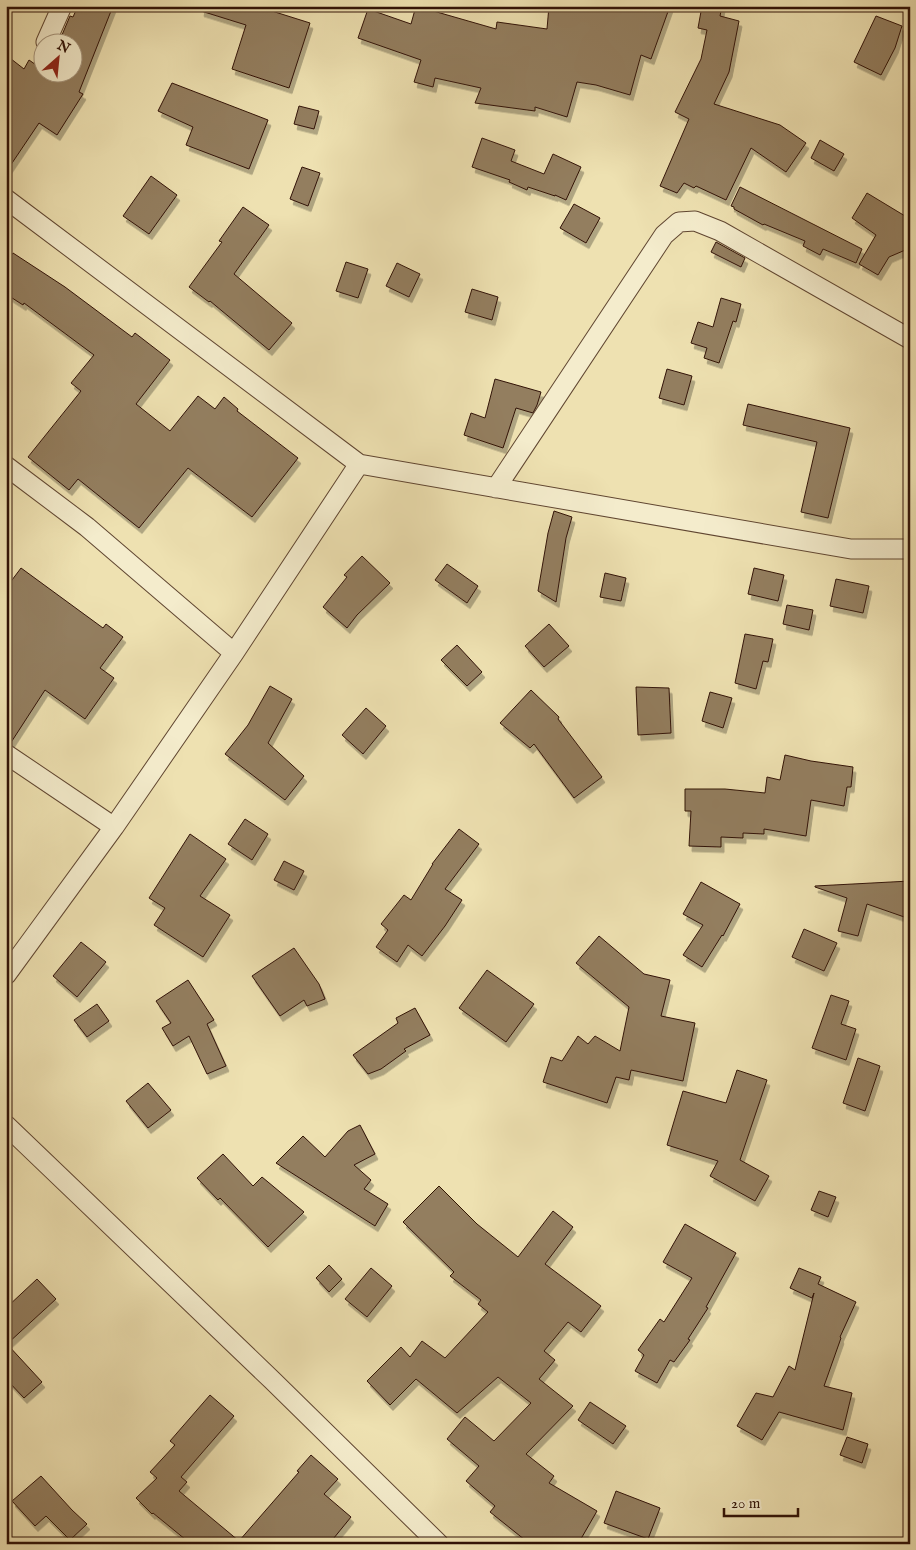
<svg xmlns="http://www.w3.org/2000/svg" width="916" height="1550" font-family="'IM FELL English',serif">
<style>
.building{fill:#937e5f;stroke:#311206;filter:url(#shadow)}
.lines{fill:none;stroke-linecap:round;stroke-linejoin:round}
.minor-casing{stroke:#604631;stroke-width:21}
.minor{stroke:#f4eccc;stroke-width:19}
</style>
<defs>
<filter id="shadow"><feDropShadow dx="3" dy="5.5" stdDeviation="0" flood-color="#0004"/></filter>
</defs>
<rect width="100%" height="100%" fill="#eee1b1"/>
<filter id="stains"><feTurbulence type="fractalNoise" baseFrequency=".004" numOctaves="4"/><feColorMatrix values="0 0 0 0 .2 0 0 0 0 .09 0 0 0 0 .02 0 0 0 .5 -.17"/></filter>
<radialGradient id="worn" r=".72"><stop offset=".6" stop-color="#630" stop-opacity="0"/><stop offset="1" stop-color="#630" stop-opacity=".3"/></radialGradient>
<!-- building -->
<path class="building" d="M78,6h35l-34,86 4,2 -26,41 -18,-12 -33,49v-117l18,14 5,-9 13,9v3h30v-30h-13l11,-26 3,1z
M202,6h54l54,17 -21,65 -57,-19 14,-44 -45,-14z
M416,6l80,23 1,-7 50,7 2,-23h121l-19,53 -10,-4 -11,40 -34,-10 -19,-3 -10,35 -32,-10v4l-60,-8 6,-15 -46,-10 -2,9 -19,-5 7,-22 -63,-22 10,-29 43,15z
M702,6h20l-2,10 19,5 -10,51 -15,32 66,21 26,18 -20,29 -35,-24 -25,52 -30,-14 -2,2 -10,-5 -7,10 -17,-7 29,-67 -14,-7 26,-53 6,-29 -9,-2z
M876,16l26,10 -7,22 -14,27 -27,-13z
M172,83l96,37 -19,49 -63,-24 7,-18 -35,-16z
M299,106l20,5 -5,18 -20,-5z
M482,138l33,12 -4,11 33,13 9,-20 28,13 -15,33 -11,-5v1l-27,-9 -1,3 -18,-8 1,-2 -38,-13z
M820,140l24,14 -10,17 -23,-13z
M302,167l18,6 -12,33 -18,-7z
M151,176l26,19 -28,39 -26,-18z
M740,187l122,62 -6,14 -33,-14 -3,6 -17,-9 2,-5 -41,-17 -1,1 -29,-16v-2l-3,-1z
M867,193l43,26v29l-21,9 -11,18 -19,-11 17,-29 -24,-17z
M574,204l26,14 -14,25 -26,-15z
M243,207l26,18 -35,49 58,49 -23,27 -59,-49 -1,1 -20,-15 33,-45 -3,-1z
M716,242l29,16 -4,9 -30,-15z
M13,253l52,34 67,50 3,-4 35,27 -34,44 34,27 28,-35 17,13 9,-12 14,12 -1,2 61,47 -46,59 -64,-49 -49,60 -61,-49 -9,11 -41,-33 53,-66 -10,-8 23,-28 -70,-52 -1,2 -17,-11v-31z
M346,262l22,7 -10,29 -22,-7z
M397,263l23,11 -11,23 -23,-11z
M472,289l26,8 -6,23 -27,-8z
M721,298l20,6 -5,18 -3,-1 -14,42 -15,-5 3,-10 -16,-5 7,-21 15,5z
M667,369l25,7 -8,29 -25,-7z
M495,379l46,13 -4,13 -4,8 -17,-5 -13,40 -39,-13 7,-22 14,5z
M748,404l102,24 -22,90 -27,-6 16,-70 -74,-17z
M554,511l18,6 -6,21 -10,64 -18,-11 10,-58z
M362,556l28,27 -33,32 -10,13 -24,-21 24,-30 -3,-2z
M447,564l31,22 -11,17 -32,-23z
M21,568l82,60 3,-4 17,13 -23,31 14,10 -29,41 -40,-29 -35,54 -4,-1v-155z
M754,568l30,7 -6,26 -30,-7z
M605,573l21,5 -5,23 -21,-4z
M836,579l33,7 -6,27 -33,-7z
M787,605l26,5 -4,20 -26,-6z
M549,624l20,22 -25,21 -19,-21z
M745,634l28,5 -5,23 -5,-1 -7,28 -21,-6z
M457,645l25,27 -15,14 -26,-26z
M270,686l22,13 -24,44 36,33 -19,24 -60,-46 23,-29z
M636,687l33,1 2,45 -33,2z
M531,690l28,27 -1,2 44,58 -28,21 -40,-54 -4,4 -30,-25z
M710,692l22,6 -9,30 -21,-7z
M366,708l20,18 -23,28 -21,-19z
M785,755l26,6 42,6 -2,20h-4l-3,19 -33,-6 -5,36 -42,-7v5l-21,-1v5l-22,-1v10l-32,-1 2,-35h-6v-22h40l40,4 2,-16 13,3z
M245,819l23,15 -16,26 -24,-16z
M459,829l20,15 -34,45 17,11 -17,26 -23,30 -14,-11 -11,17 -21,-15 12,-17 -7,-6 23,-29 7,5 22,-36h-1z
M190,834l36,25 -26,37 30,19 -27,42 -49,-32 11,-17 -16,-10z
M284,861l20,10 -10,19 -20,-10z
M910,881v38l-43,-15 -9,32 -20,-5 9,-33 -32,-11v-1z
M701,882l39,22 -17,32 -1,-1 -20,32 -19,-12 20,-30 -20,-11z
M804,929l33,14 -13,28 -32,-14z
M599,936l45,38 26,6 -9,36 34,7 -12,58 -52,-11 -2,10 -13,-3 -9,26 -64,-21 8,-25 11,4 16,-25 10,8 7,-8 25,15 9,-44 -53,-44z
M81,942l25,20 -29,35 -24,-21z
M294,948l25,36 6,15 -18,7 -3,-6 -24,16 -28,-40z
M487,970l47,34 -28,38 -47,-34z
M188,980l26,40 -7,4 19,42 -19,8 -18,-38 -16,10 -11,-18 9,-5 -15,-22z
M831,995l18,6 -8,23 15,5 -10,31 -34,-12z
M97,1004l12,17 -22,16 -13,-17z
M415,1008l15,27 -26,14 2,2 -25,18 -13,5 -15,-19 45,-32 -2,-5z
M858,1058l22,8 -15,45 -22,-8z
M737,1070l30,10 -27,80 29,16 -14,25 -45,-25 8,-15 -51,-16 16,-54 43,12z
M148,1083l23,27 -23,18 -22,-27z
M360,1125l15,29 -21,11 17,15 -7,9 24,15 -13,22 -99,-63 27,-27 22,21 23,-26z
M223,1154l30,32 9,-9 42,35 -36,35 -48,-49 -2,2 -21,-22z
M439,1186l38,38 41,33 35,-46 20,16 -28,37 56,42 -20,26 -13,-10 -24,29 11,9 -16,19 34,27 -47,48 28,22 -5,7 48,28 -19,33h-48l-40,-32 5,-6 -29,-25 13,-15 -32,-27 18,-22 29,24 37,-38 -33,-26 -41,36 -41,-34 -26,26 -23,-24 34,-34 9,10 12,-16 23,17 43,-46 -10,-8 3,-4 -31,-24 4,-4 -51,-50z
M819,1191l17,6 -8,20 -17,-7z
M685,1224l51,29 -30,54 2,1 -20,31 2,1 -16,22 -4,-2 -13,23 -22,-12 9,-16 -6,-5 22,-31 4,3 28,-44 -29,-16z
M329,1265l13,14 -13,13 -13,-14z
M371,1268l21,18 -25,31 -22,-18z
M799,1268l22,9 -3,7 38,18 -16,35 1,1 -17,48 28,7 -9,37 -64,-18 -17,28 -25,-14 19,-33 17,4 16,-31 6,4 19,-77 -2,5 -22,-10z
M37,1279l19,20 -49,45 35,38 -18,16 -18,-19v-71z
M210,1395l24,21 -53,61 6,5 -8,9 60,50 60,-69 -2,-1 14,-16 27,24 -14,15 27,23 -22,27h-138l-38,-31 -1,1 -16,-16 21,-20 -7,-6 25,-27 -5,-4z
M590,1402l36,24 -13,18 -35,-24z
M847,1437l21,7 -6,19 -22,-8z
M41,1476l31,34 15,14 -17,16 -24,-24 -11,10 -23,-25z
M616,1491l44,17 -12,31 -44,-16z"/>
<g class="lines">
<!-- minor casing -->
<g class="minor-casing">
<path id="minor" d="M46,42l16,-36
M6,199l353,265 492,85h59
M6,466l81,61 147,126
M496,488l168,-253 15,-13 16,-1 25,10 190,108
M6,754l108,73
M6,975l108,-148 120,-174 125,-189
M6,1125l266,255 167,164"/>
</g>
<!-- minor -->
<use href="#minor" class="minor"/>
</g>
<!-- margin -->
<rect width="916" height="1550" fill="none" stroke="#eee1b1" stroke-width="25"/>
<rect x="8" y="8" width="901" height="1535" fill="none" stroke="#311206" stroke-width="2.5"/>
<rect x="12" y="12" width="891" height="1525" fill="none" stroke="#311206"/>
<!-- north arrow -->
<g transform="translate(58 58) rotate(27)"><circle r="24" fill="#f4eccc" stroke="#a6957d"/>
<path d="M0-4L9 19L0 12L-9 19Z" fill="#8f2418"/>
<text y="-8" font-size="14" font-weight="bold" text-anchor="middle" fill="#311206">N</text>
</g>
<!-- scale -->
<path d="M724 1508v8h74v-8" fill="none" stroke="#311206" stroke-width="2.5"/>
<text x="731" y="1508" font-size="15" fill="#311206" stroke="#f4eccc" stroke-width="4" paint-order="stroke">20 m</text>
<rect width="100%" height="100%" filter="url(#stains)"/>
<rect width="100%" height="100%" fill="url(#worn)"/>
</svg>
